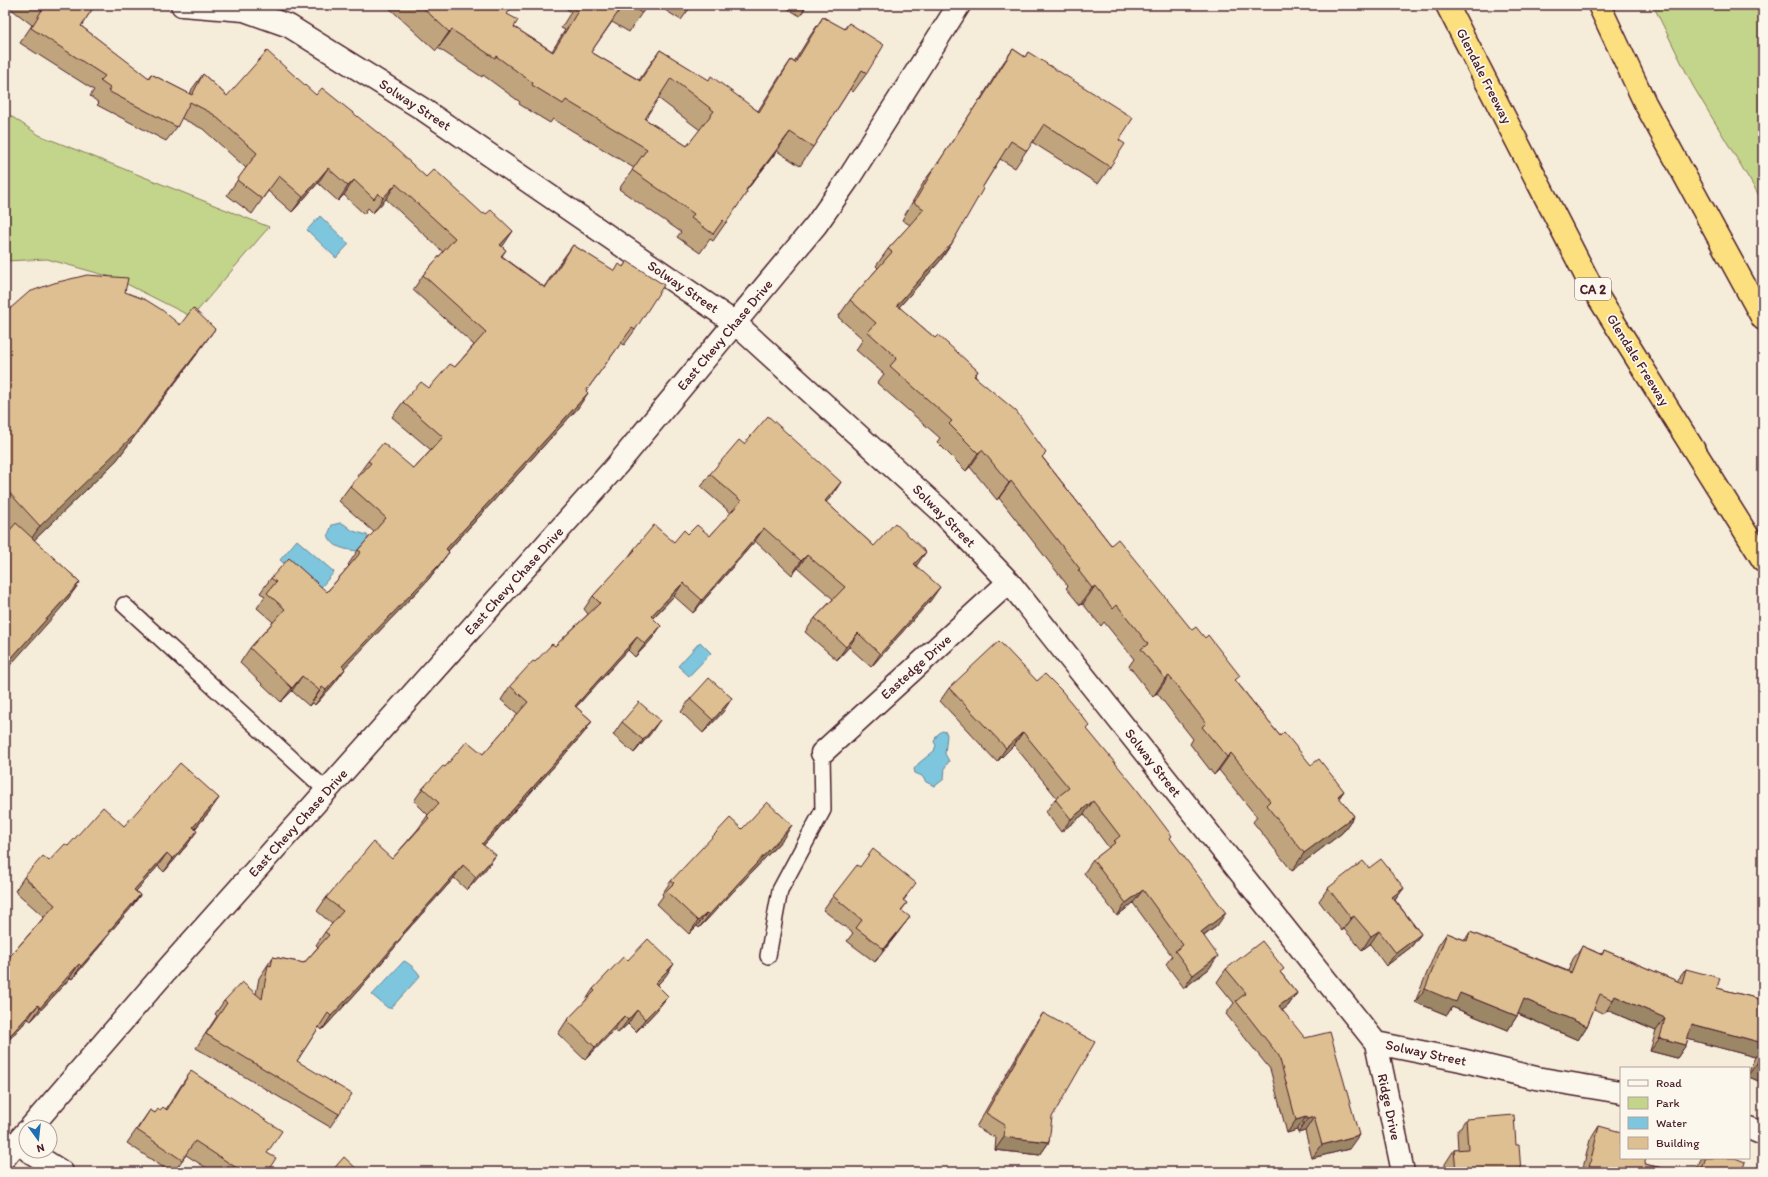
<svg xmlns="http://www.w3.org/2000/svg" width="1768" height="1177" font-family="Itim,sans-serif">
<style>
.green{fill:#c3d58a;stroke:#867a5a}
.water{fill:#7dc6dd;stroke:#698396}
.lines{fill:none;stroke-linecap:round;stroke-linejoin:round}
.lane-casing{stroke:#4a1f2b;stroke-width:18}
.street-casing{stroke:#4a1f2b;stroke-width:25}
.secondary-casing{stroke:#4a1f2b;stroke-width:25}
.highway-casing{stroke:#4a1f2b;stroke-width:25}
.lane{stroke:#fbf7ec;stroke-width:15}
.street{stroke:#fbf7ec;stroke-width:22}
.secondary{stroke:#fbf7ec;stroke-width:22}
.highway{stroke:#fce080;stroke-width:22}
.wall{fill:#bfa47d;stroke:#4a1f2b;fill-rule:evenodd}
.shaded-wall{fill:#9b8666;stroke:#4a1f2b}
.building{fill:#debf91;stroke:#4a1f2b;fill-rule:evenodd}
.labels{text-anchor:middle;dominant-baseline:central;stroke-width:3.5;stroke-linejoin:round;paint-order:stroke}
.shield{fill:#fbf7ec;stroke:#7f6065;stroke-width:1}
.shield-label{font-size:13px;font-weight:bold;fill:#4a1f2b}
.street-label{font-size:14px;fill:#4a1f2b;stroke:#fbf7ec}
</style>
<rect width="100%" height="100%" fill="#f5ecda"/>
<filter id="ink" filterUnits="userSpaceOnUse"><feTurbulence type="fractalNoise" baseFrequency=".025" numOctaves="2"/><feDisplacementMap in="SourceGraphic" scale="8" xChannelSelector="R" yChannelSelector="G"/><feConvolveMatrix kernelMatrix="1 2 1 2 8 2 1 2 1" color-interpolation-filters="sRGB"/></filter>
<g filter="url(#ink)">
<!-- green -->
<path class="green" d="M1653,5h110v197l-70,-116z
M5,112l34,23 230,92 -77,90 -77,-39 -68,-19 -42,2z"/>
<!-- water -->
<path class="water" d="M320,216l29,28 -13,14 -29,-28z
M340,523l4,1 9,7 14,4 2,5 -9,11c-12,-1 -27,-2 -32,-16l4,-10z
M297,540l37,32 -17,20 -37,-32z
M700,642l11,11 -22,23 -11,-10z
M942,731l4,1 1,3 -2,19 4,7 -4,6 -1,12 -9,7 -9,-4 -4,-6 -7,-3 -1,-4 5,-6 15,-12 2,-6 -2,-3 3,-7z
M404,961c5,2 14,10 16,15l-29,32h-3l-16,-13z"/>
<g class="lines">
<!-- lane casing -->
<g class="lane-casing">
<path id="lane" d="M124,605l203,186
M768,956l12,-66 43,-80 -1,-57"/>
</g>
<!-- street casing -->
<g class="street-casing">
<path id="street" d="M182,5l62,5 45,16 132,82 314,215 204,186 70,73 367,461 85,17 75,18 85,14
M822,753l187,-171
M1376,1043l27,129
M1749,1128l14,6
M29,1151l33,21"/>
</g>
<!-- secondary casing -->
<g class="secondary-casing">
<path id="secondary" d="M31,1127l140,-162 446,-500 199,-240 31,-44 112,-176
M5,1157l21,-25"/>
</g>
<!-- highway casing -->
<g class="highway-casing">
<path id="highway" d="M1447,5l143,279 173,276
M1599,5l46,98 118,216"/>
</g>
<!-- lane -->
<use href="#lane" class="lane"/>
<!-- street -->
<use href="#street" class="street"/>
<!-- secondary -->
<use href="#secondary" class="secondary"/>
<!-- highway -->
<use href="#highway" class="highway"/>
</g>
<!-- wall -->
<path class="wall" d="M6,5h89l-14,21 67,52 3,-4 39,20 2,-5 11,-15 24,22 89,-1 110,82 80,73 -4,6 42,31 18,-27 11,-15 41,26 9,-4 4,-6 8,69 -11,15 -3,-2 -35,48 -8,17 -130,143 1,1 -11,15 -10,13 -84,88 1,1 -11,15 -19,21 -3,-3 -3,4 -17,-15 -11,11 -41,-39 10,-15 23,-26 -16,-14 8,-12 -5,-3 11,-15 56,14 22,-26 -1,-1 10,-15 16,-18 -35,-31 11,-15 8,-9 -1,-1 11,-15 46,8 17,-19 -39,-33 11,-15 26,-14 26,-21 19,-22 -61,-55 10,-15 20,-23 -57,-53 -13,14 -5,-5 -4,6 -20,-19 -6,6 -20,-18 -26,29 -24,-21 -16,23 -25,-19 19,-27 -43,-39 -22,-11 -4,9 -11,14 -69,-36 2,-2 -9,-7 4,-6 -74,-47 12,-18z
M386,5h124l-3,9 7,13 38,24 13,-21 -4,-2 10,-16 -9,-7h85l-18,27 -17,-10 -21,30 48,28 21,-30 98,61 20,-32 13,-19 3,2 16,-26 13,-19 21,12 5,-6 18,50 -14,19 -3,-3 -37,58 -13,19 -23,-15 -31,40 1,1 -34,49 -3,-2 -10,14 -23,-16 4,-5 -62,-43 15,-21 -81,-49 -3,4 -31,-19 1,-2 -37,-27 -1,2 -44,-29 -2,3zM658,98l42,32 -13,16 -42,-27z
M657,5h35l-11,15z
M782,5h25l-7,11z
M1013,49l12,8 3,-5 91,88 -9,27 -12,17 -66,-42 -17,26 -15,-9 -18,29 -30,55 -12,18 -41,46 36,31 43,33 -3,5 68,82 68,87 81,85 44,51 44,55 31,29 33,26 -5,7 15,18 -12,17 -50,38 -39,-49 4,-5 -38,-47 -5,5 -24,-31 3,-5 -36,-46 -4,4 -24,-31 5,-7 -30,-37 -3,4 -18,-22 -3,1 -14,-17 2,-2 -69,-88 -2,2 -27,-33 -4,4 -29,-29 3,-4 -63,-55 7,-9 -28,-24 7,-11 -25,-22 12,-17 28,-32 -2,-2 12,-17 22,-24 -8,-5 23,-40 13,-17 30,-46 12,-18v1l21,-34z
M125,292l72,62 -81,107 -82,79 46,42 -18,25 -57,-75v-219z
M744,444l88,52 -6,6 48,44 42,19 15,35 -60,67 -22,-20 -12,13 -32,-28 10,-14 18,-19 -35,-31 -6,7 -37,-34 -62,72 -19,-17 -21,22 -1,21 -17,18 -7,-7 -52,57 16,14 -9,13 -99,111 2,24 -19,21 -13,-12 -51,57 -8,12 -39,46 -34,37 -3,-3 -22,34 42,53 -9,13 -134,-79 21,-32 -2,-2 9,-13 32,-7 3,-16 14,-21 31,6 14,-16 -2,-2 9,-13 7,-8 -15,-13 9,-13 66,-39 26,-30 10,-14 -14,-14 9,-13 22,-21 38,-13 35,-40 -17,-14 9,-14 25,-24 20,-16 33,-32 -4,-5 9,-13 32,-34 9,-13 40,-7 14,-8 22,2 21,-23 -30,-26 9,-13z
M1037,681l50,49 83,109 47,87 -13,10 5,33 -25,19 -18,-24 6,-8 -39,-53 -16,13 -33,-43 9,-13 16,-12 -25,-34 -23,18 -15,-20 9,-13 2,-1 -43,-53 -17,17 -57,-61 9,-13z
M690,699l33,13 -20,21 -22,-21z
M622,722l29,11 -17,20 -21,-18z
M210,811l-15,18 -7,15 -24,28 -6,-6 -22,25 4,4 -9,13 -22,25 -9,13 -28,33 -2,-1 -39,43 -3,-2 -23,25v-82l39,-45 -29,-26 9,-14 25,-16 19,-15 56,-20z
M742,829l41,10 -84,89 -2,-2 -8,8 -32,-30 6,-8 -1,-2 9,-13z
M860,867l47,29 -4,5 4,2 -6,8 -1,19 -25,32 -28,-21 6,-8 -30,-23 10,-14z
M1369,868l35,20 -9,12 26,34 -10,13 -25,19 -16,-22 -8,6 -18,-21 -2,2 -23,-30 9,-13z
M1470,932l98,39 5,-12 9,-13 19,8 3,-4 73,31 9,-12 31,19 46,12v83l-14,-6v-5l6,-15 -67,-18 -2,6 -9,13 -27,-7 6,-20 -49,-21 -3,4 -10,-5 -7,17 -9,14 -60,-26 -1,2 -9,14 -56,-23 -5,8 -32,-13 23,-56 9,-13 18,7z
M628,960l37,17 -8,8 1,24 -22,23 -8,-8 -10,9 -4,-3 -29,30 -27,-26 9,-14 17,-17 9,-14z
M1226,969l55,4 16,20 -9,13 -6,4 67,139 -37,9 -7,-27 -7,2 -1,-3 -10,3 -17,-64 -44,-55 8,-11 -17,-21z
M1043,1013l6,129 -9,13 -45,-5 1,-12 -20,-11 58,-101z
M191,1071l76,82v19h-54l-27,-17 -12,17h-4l-43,-29 23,-33 5,3 5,-3 6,-1 16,-25z
M1466,1119l50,26 5,27h-76v-8l9,-14h4l-1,-18z
M1599,1126l45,38 36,8h-98l8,-32z
M1702,1158h33l7,14h-46l4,-10z"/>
<!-- shaded-wall -->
<path class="shaded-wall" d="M452,30l-14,18 -2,3 13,-19z
M790,132l-13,19 -45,58 14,-19z
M328,168l-10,15 -26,29 11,-15z
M354,180l-10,15 -6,6 10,-15z
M396,184l-10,15 -13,14 10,-15z
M513,231l-10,15 -13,14 10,-15z
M952,243l-12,18 -55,62 12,-18z
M215,329l-18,25 -81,107 -93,90 17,-25z
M588,393l-10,15 -142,156 10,-15z
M982,450l-12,17 -4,4 12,-18z
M1011,481l-12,17 -2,2 12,-17z
M841,482l-9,14 -17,18 10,-13z
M764,528l-9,13 -62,72 9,-13z
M449,552l-11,15 -10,13 -96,101 10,-15z
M926,552l-9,13 -12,12 9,-13z
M807,555l-9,13 -6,7 9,-14z
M80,582l-18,25 -57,64v-6z
M683,583l-9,13 -32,33 9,-13z
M1095,586l-12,18 -3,1 12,-17z
M940,587l-9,13 -60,67 9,-13z
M661,626l-9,13 -17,18 10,-13z
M858,633l-9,14 -12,13 9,-13z
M637,637l-9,13 -63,69 10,-13z
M345,669l-11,15 -19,21 11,-15z
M302,676l-10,15 -11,11 11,-14z
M1169,676l-12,17 -4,4 12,-18z
M322,687l-10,15 -3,4 11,-15z
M732,698l-9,14 -20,21 10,-13z
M660,720l-9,13 -17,20 9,-13z
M592,721l-9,13 -110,123 9,-13z
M1023,732l-9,13 -17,17 9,-14z
M1231,753l-12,17 -5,5 13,-18z
M1344,791l-12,17 6,-12z
M219,798l-9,13 -26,30 9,-14z
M1093,801l-9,13 -23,18 10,-13z
M1354,816l-12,17 -50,38 12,-18z
M792,825l-9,14 -84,89 10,-13z
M197,831l-9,13 -24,28 9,-13z
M167,853l-9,13 -33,38 9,-14z
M496,855l-10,14 -19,21 9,-13z
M463,865l-9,13 -51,57 -8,12 -39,46 -34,37 9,-14 72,-83z
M1404,888l-10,13 -2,-4z
M1143,890l-10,13 -16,13 9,-13z
M140,895l-9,13 -32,37 9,-13z
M707,913l-10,13 -8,8 9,-13z
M1226,913l-9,13 -26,19 10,-13z
M1354,916l-10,13 -2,2 9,-13z
M910,917l-10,13 -25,32 9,-13z
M1379,931l-9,13 -8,6 9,-14z
M110,933l-10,13 -28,33 9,-13z
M1421,934l-10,13 -25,19 10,-13z
M1218,956l-9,13 -25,19 9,-13z
M79,964l-9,14 -39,43 9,-13z
M674,964l-9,13 -19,20 9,-14z
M1425,989l35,4 57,23 -9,14 -56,-23 -5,8 -32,-13z
M1297,993l-9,13 -18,14 9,-14z
M668,996l-10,13 -22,23 9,-13z
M1615,996l50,22 -9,13 -49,-21 6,-10z
M1524,999l63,27 -9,14 -64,-28z
M38,1005l-10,14 -23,25v-3z
M637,1010l-9,14 -10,9 10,-13z
M624,1016l-10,14 -29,30 10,-13z
M1692,1024l71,19v2l-8,12 -72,-19z
M1660,1038l26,7 -9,13 -27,-7z
M1757,1063l6,2v18l-14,-6v-3z
M1306,1117l-9,13 -10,3 9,-13z
M1314,1117l-9,14 -7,2 9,-14z
M1359,1135l-10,14 -37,9 10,-13z
M1004,1137l45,5 -9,13 -45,-5z"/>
<!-- building -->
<path class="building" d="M36,5h59l-14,21 68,52 2,-4 41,21 11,-21 24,22 40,-45 49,44 6,-7 61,49 43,40 8,-8 49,45 2,-1 1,1 5,-4 22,21 -13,14 6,5 -5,6 44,32 28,-43 42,26 4,-7 4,3 4,-6 37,24 -29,45 -3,-2 -46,63 2,2 -142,156 3,3 -10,13 -97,101 3,3 -19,21 -4,-3 -2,4 -18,-15 -10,12 -42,-40 35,-39 -18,-16 9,-11 -5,-4 18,-20 38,34 34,-40 -3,-2 28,-32 -36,-32 21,-23 -3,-2 15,-18 31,26 29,-32 -40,-35 18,-20 8,6 21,-24 5,3 31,-35 -63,-57 32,-37 -59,-54 -13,14 -5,-5 -4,6 -20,-19 -6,6 -20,-18 -25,29 -24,-21 -17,23 -25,-19 20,-27 -44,-39 -23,-12 -13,25 -69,-36 2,-3 -10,-7 5,-5 -74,-48 11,-18z
M420,5h90l2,1 -5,8 11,6 -4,7 39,25 25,-41 -4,-2 3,-4h46l-32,47 49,29 20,-31 49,30 2,-4 48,36 32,-52 4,3 28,-46 22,12 4,-6 35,22 -17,28 -5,-3 -49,77 -23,-15 -44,58 1,2 -21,31 -3,-3 -10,14 -22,-16 3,-4 -62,-44 15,-21 -81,-49 -3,4 -31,-19 1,-2 -37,-27 -1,2 -43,-28 -3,2zM671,78l43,33 -27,35 -42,-27z
M628,5h19l-5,8z
M1013,49l12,8 3,-5 105,66 -14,22 6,4 -15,23 -66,-43 -17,27 -16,-10 -29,47 1,1 -31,54 -55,62 38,33 3,-3 40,36 -4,5 42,35 30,42 -4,4 69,88 7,-6 74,91 4,-3 9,11 3,-3 32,41 -5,4 45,56 4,-4 27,33 8,-6 25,32 -6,5 16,20 -50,37 -38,-48 4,-4 -39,-48 -4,4 -25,-30 4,-4 -37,-47 -4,3 -24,-30 7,-5 -31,-39 -4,4 -18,-23 -3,2 -14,-18 2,-1 -69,-88 -2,2 -27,-33 -4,3 -29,-29 3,-3 -62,-55 7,-8 -29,-26 8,-9 -26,-23 42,-48 -4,-3 36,-40 -10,-6 23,-40h1l42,-64 1,1z
M87,275l41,3 -3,14 21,8 16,10 18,15 13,-17 22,21 -81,106 -94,91 -35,-38v-175l24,-21 25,-9z
M768,416l73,66 -16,19 49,45 21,-23 31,29 -12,12 26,23 -60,67 -22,-21 -12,14 -31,-29 30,-31 -38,-32 -6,6 -37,-33 -62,72 -19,-17 -32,33 10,10 -16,18 -8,-7 -62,69 17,15 -110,123 14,11 -20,22 -13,-12 -60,68 1,1 -39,46 -34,36 -3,-3 -31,48 55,33 -13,20 -133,-80 21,-31 -3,-2 18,-19 20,17 6,-34 3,1 2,-9 31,6 25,-28 -4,-3 18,-21 -17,-13 47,-56 19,17 37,-41 -2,-2 12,-13 -16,-15 20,-22 2,1 22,-26 16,13 45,-52 -18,-16 23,-25 2,1 17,-18 3,2 45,-43 -7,-7 42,-46 -1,-1 20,-24 20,17 10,-12 4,4 9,-9 13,11 31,-35 -31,-27 29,-34 5,4z
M16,523l64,59 -75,83v-129z
M999,641l38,40 8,-7 17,17 28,35 -3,3 48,58 37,49 -2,2 56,75 -25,19 17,24 -25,19 -18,-24 8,-6 -40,-55 -17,13 -33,-43 23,-18 -2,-1 6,-5 -27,-35 -22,18 -16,-20 14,-11 -46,-56 -17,16 -57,-60z
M709,678l23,20 -19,22 -23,-21z
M639,702l21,18 -17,20 -21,-18z
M180,763l39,35 -26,29 4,4 -24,28 -6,-6 -33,37 6,5 -32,37 2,1 -29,33 -2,-2 -39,44 -2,-3 -33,36v-79l50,-57 -31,-28 19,-21 6,5 16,-17 3,2 35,-39 21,19z
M767,802l25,23 -83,90 -2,-2 -9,8 -32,-30 8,-8 -3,-2 59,-63 12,11z
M873,849l43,34 -13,17 4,3 -6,7 9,7 -26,32 -28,-21 6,-8 -29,-24 24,-31 3,2z
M1381,859l23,29 -12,9 29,37 -25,19 -17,-22 -8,5 -17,-20 -3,2 -23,-30 35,-27 6,7z
M1470,932l101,41 11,-27 20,9 2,-5 78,33 4,-14 34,9 -3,10 46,12v43l-71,-19 -6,21 -26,-7 5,-20 -50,-22 -2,4 -13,-6 -13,32 -63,-27 -7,17 -57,-23 -4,9 -31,-13 22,-56 20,8z
M648,939l26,25 -19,19 13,13 -23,23 -8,-9 -9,10 -4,-4 -29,31 -28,-27 28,-29 -2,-2 31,-33 4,4z
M1262,941l22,28 -4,3 17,21 -18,13 26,32 25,-6 29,103 -37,10 -8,-28 -7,2 -1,-2 -10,3 -17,-64 -43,-55 10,-8 -20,-24z
M1043,1013l52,29 -43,75 -3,25 -45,-5 1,-12 -19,-12z
M1763,1047v18l-6,-2z
M191,1071l91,60 -15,22 9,5 -9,14h-24l-48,-31 -13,19 -45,-30 13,-20 5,3 3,-4 2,1 3,-3 4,3z
M1514,1115l2,30h3l2,27h-65l-2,-22 14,-1 -2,-30z
M1599,1126l22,6v26h25l-2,6 36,8h-92z
M344,1157l16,15h-29z
M1706,1158h29l10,4 -3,10h-41z"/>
</g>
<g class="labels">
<!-- shield labels -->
<rect class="shield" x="1575" y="278" width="36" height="22" rx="3"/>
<g class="shield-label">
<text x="1593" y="289">CA 2</text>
</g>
<!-- street labels -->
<g class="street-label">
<text transform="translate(1484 76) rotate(63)">Glendale Freeway</text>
<text transform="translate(415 105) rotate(33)">Solway Street</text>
<text transform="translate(683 287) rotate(34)">Solway Street</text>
<text transform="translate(725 335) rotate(-50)">East Chevy Chase Drive</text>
<text transform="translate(1638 360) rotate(58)">Glendale Freeway</text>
<text transform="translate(944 516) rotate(45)">Solway Street</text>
<text transform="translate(514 581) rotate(-48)">East Chevy Chase Drive</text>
<text transform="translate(916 667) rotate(-42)">Eastedge Drive</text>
<text transform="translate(1153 763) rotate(52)">Solway Street</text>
<text transform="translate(298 823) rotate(-48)">East Chevy Chase Drive</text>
<text transform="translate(1426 1053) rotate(12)">Solway Street</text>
<text transform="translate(1389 1107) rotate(78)">Ridge Drive</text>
</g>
</g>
<!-- margin -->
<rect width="1768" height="1177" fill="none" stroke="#fbf7ec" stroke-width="20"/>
<rect x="10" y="10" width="1748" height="1157" fill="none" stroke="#4a1f2b" stroke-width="1.5" filter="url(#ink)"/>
<!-- legend -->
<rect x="1620" y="1067" width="130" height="92" fill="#fbf7ec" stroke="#b4a19f"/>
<rect x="1628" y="1080" width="20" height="6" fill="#fbf7ec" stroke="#b4a19f"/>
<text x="1656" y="1087" font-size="12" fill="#4a1f2b">Road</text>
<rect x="1628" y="1097" width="20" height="12" fill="#c3d58a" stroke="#b4a19f"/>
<text x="1656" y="1107" font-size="12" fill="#4a1f2b">Park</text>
<rect x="1628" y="1117" width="20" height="12" fill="#7dc6dd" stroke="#b4a19f"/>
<text x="1656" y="1127" font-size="12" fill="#4a1f2b">Water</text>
<rect x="1628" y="1137" width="20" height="12" fill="#debf91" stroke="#b4a19f"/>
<text x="1656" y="1147" font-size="12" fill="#4a1f2b">Building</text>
<!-- north arrow -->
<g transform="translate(38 1139) rotate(165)"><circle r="19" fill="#fbf7ec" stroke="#b4a19f"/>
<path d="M0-3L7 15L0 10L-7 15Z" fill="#1f6fb2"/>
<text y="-6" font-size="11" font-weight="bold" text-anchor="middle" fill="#4a1f2b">N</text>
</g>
</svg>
